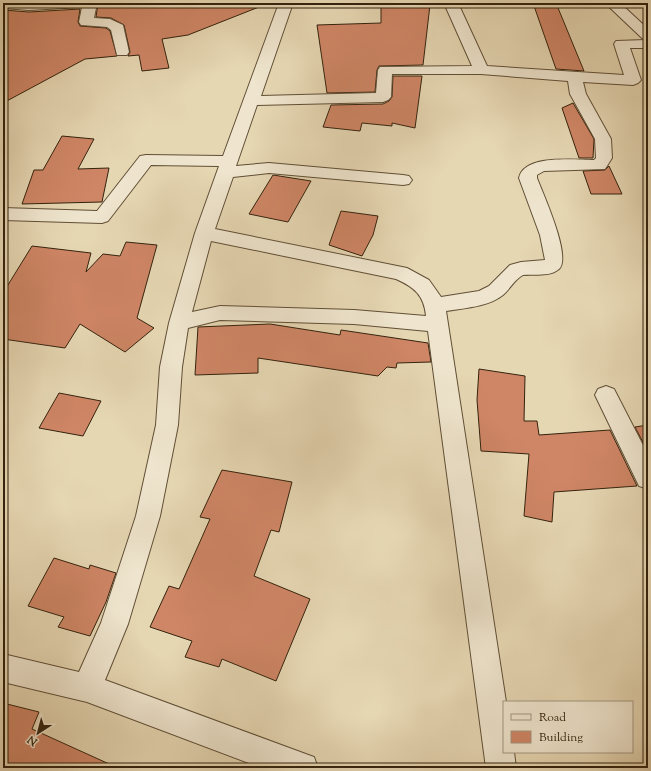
<svg xmlns="http://www.w3.org/2000/svg" width="651" height="771" font-family="'Sorts Mill Goudy',serif">
<style>
.building{fill:#cf8666;stroke:#33220d}
.lines{fill:none;stroke-linecap:round;stroke-linejoin:round}
.minor-casing{stroke:#604f36;stroke-width:2}
.minor{fill:#efe5ce;fill-rule:evenodd}
</style>
<rect width="100%" height="100%" fill="#e6d7b3"/>
<filter id="stains"><feTurbulence type="fractalNoise" baseFrequency=".005" numOctaves="4"/><feColorMatrix values="0 0 0 0 .2 0 0 0 0 .09 0 0 0 0 .02 0 0 0 .5 -.17"/></filter>
<radialGradient id="worn" r=".72"><stop offset=".6" stop-color="#630" stop-opacity="0"/><stop offset="1" stop-color="#630" stop-opacity=".3"/></radialGradient>
<!-- building -->
<path class="building" d="M98,3h166v2l-76,30 -26,4 7,29 -27,3 -3,-16 -11,1 2,-4 -6,-27 -13,-7 -15,-1z
M533,3h23l28,68 -28,-2z
M381,4l49,1 -7,60 -44,1 -2,4 -2,22 -48,1 -10,-68 64,-2z
M80,9l-2,13 2,4 26,2 4,3 7,25 -32,3 -82,44v-93l26,2z
M393,76h29l-7,52 -23,-5v3l-30,-3 -2,8 -37,-4 8,-22 52,-1 6,-3 3,-4z
M573,103l21,36 -1,19h-14l-17,-50z
M62,136l32,3 -16,30 31,-1 -7,34 -80,2 12,-34h9z
M609,166l13,28h-31l-8,-23 22,-1z
M273,175l38,6 -23,41 -39,-8z
M341,211l37,5 -5,19 -11,21 -33,-11z
M126,242l31,3 -20,73 17,10 -29,24 -45,-28 -15,24 -62,-9v-46l29,-47 59,7 -5,19 17,-18 17,2z
M270,324l70,11 1,-5 87,13 3,19 -34,1 -1,5 -9,-1 -9,9 -120,-18v15l-63,2 3,-48z
M479,369l46,7 -1,45h13l2,14 71,-5 27,56 -83,6 -2,30 -28,-6 5,-62 -48,-3 -4,-51z
M59,393l42,8 -18,35 -44,-8z
M648,425v27l-13,-25z
M222,470l70,12 -13,50 -8,-2 -17,46 56,23 -34,82 -54,-22 -3,8 -34,-10 7,-16 -42,-14 19,-41 10,3 31,-70 -10,-2z
M54,558l35,11 1,-4 26,8 -10,29 -16,34 -32,-9 6,-10 -36,-11z
M3,703l36,9 -7,17 86,39h-115z"/>
<g class="lines">
<!-- minor casing -->
<g class="minor-casing">
<path id="minor" d="M3,3h94l-3,15 16,1 13,6 6,27 -2,3h-10l-6,-25 -4,-3 -26,-2 -2,-3 3,-15 -53,3 -26,-2z
M279,3h14l-32,93 115,-3 2,-23 2,-3 92,-1 -28,-63h14l29,63 137,9 -10,-31 2,-3 30,-1 -3,-1 -38,-36h15l28,26v19h-18l11,32 -3,3 -5,2 -50,-3 3,12 25,45 1,19 -7,11 -61,2 -7,4v3c6,16 35,79 22,91 -9,8 -25,5 -36,6 -9,5 -13,14 -20,20 -15,12 -39,13 -57,16l60,391h-2v50h10l2,16h-30l-58,-437 -74,-7 -134,-4 -32,8 -6,39 -4,58 -18,91 -32,108 -23,56 198,73 11,4 4,11h-56l-175,-66 -84,-20v-28l76,18 22,-49 35,-107 20,-91 4,-58 9,-44 26,-90 24,-67 -68,-1 -43,56 -6,2 -99,-3v-12l94,3 43,-55 6,-1 77,1zM392,74h89l87,7 2,13 25,45 1,19 -2,2c-19,0 -70,-6 -75,18l21,57 5,25 -24,2 -11,3 -21,21 -10,5 -38,6 -12,-17 -22,-12 -192,-39 18,-52 36,-4 134,12 6,-1 3,-4 -3,-4 -6,-1 -134,-12 -33,3 21,-61 126,-3 5,-2 3,-3zM211,241l185,38c18,8 28,16 30,37l-72,-6 -134,-4 -28,6z
M606,386l8,3 34,66v34l-9,-3 -44,-91 3,-6z"/>
</g>
<!-- minor -->
<use href="#minor" class="minor"/>
</g>
<!-- margin -->
<rect width="651" height="771" fill="none" stroke="#e6d7b3" stroke-width="16"/>
<rect x="4" y="4" width="643" height="763" fill="none" stroke="#33220d" stroke-width="2"/>
<rect x="8" y="8" width="635" height="755" fill="none" stroke="#33220d"/>
<!-- legend -->
<rect x="503" y="701" width="130" height="52" fill="#efe5ce" stroke="#a49781"/>
<rect x="511" y="714" width="20" height="6" fill="#efe5ce" stroke="#a49781"/>
<text x="539" y="721" font-size="12" fill="#33220d">Road</text>
<rect x="511" y="731" width="20" height="12" fill="#cf8666" stroke="#a49781"/>
<text x="539" y="741" font-size="12" fill="#33220d">Building</text>
<!-- north arrow -->
<g transform="translate(38 733) rotate(216)" stroke="#efe5ce" stroke-width="3" paint-order="stroke">
<path d="M0-3L7 15L0 10L-7 15Z" fill="#33220d"/>
<text y="-6" font-size="11" font-weight="bold" text-anchor="middle" fill="#33220d">N</text>
</g>
<rect width="100%" height="100%" filter="url(#stains)"/>
<rect width="100%" height="100%" fill="url(#worn)"/>
</svg>
